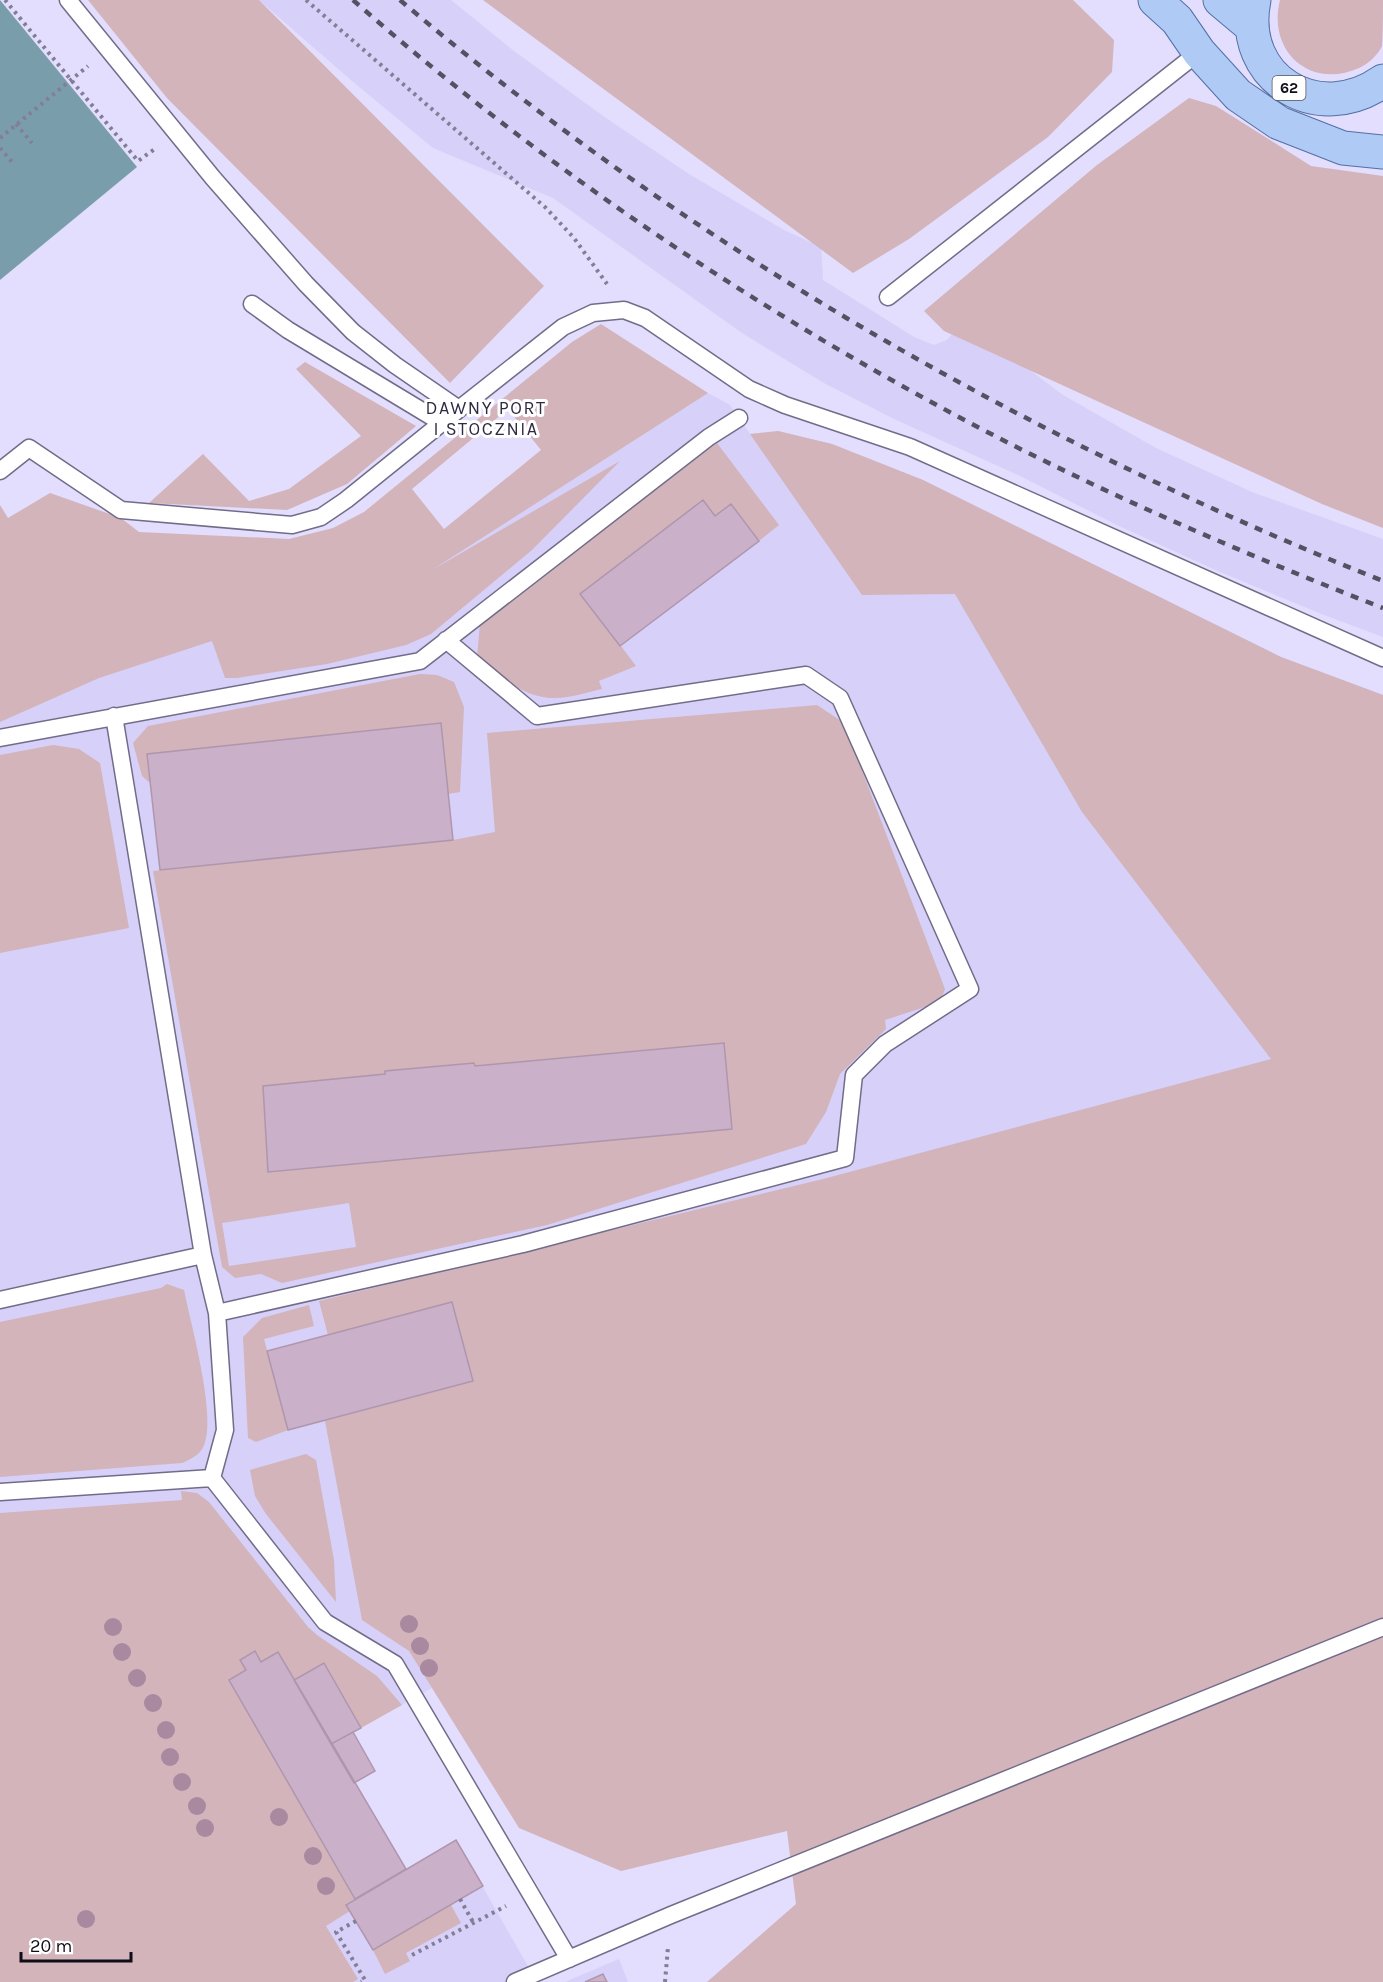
<svg xmlns="http://www.w3.org/2000/svg" width="1383" height="1982" font-family="Karla,sans-serif">
<style>
.built{fill:#d7d0f8}
.green{fill:#d2b4ba;fill-rule:evenodd}
.water{fill:#7a9dac}
.building{fill:#cab0c8;stroke:#af96ad;stroke-width:1.5}
.lines{fill:none;stroke-linecap:round;stroke-linejoin:round}
.service-casing{stroke:#726c89;stroke-width:19}
.primary-casing{stroke:#5370a3;stroke-width:35}
.path{stroke:#827e95;stroke-width:4;stroke-dasharray:3 4.5;stroke-linecap:butt}
.service{stroke:#fff;stroke-width:16}
.primary{stroke:#aecaf5;stroke-width:33}
.rail{stroke:#545163;stroke-width:4.5;stroke-dasharray:8 8;stroke-linecap:butt}
.tree{fill:#a989a0}
.labels{text-anchor:middle;dominant-baseline:central;stroke-width:6;stroke-linejoin:round;paint-order:stroke}
.shield{fill:#fff;stroke:#57565d;stroke-width:1.5}
.shield-label{font-size:15px;font-weight:bold;fill:#0f0d17}
.neighbourhood-label{font-size:18px;letter-spacing:1.5px;fill:#2f2a42;stroke:#fff}
</style>
<rect width="100%" height="100%" fill="#e3ddfe"/>
<!-- built -->
<path class="built" d="M259,0h192l63,51 89,65 86,58 95,56 37,17 2,33 91,57 20,8 13,-5 16,-20 100,75 93,53 96,44 131,47v98l-59,-22 -104,-43 -101,-46 -99,-50 -126,-57 -70,-36 -82,-50 -189,-135 -120,-50 -81,-67z
M708,393l22,12 20,29 28,-3 54,13 91,36 358,177 102,38v402l-928,578 -102,57 22,39 -20,12 51,86 50,-29 81,142h-537v-1342l375,-71z
M619,1959l9,23h-63z"/>
<!-- green -->
<path class="green" d="M88,0h171l285,286 -94,97 -283,-285z
M483,0h590l41,40 -2,32 -64,65 -139,102 -56,34z
M1280,0h103c0,11 0,37 -1,46 -4,9 -14,18 -23,22 -49,22 -92,-17 -79,-68z
M1189,98l27,8 95,60 72,10v352l-61,-24 -378,-173 -20,-20 173,-146z
M601,324l107,69 -276,177 188,-109 -88,89 -101,84 -25,11 -79,19 -90,14h-12l-13,-37 -113,37 -99,44v-217l8,13 42,-25 71,25 18,14 150,7 44,-11 31,-16 208,-170zM508,409l33,41 -97,79 -32,-40z
M305,362l111,64 -69,58 -60,26 -138,-7 54,-49 46,47 40,-12 72,-53 -65,-67z
M778,431l54,13 91,36 358,177 102,38v1287h-676l89,-78 -9,-73 -166,40 -102,-43 -110,-177 -47,-31 -37,-199 148,-40 -21,-79 -124,33 -9,-34 508,-123 444,-119 -189,-247 -127,-218 -93,1 -112,-161z
M717,443l62,82 -20,16 -28,-37 -16,12 -13,-15 -121,92 55,73 -37,15 3,8c-15,3 -31,9 -47,9 -29,1 -57,-22 -78,-40l3,-35z
M420,674l17,1 17,7 10,25 -4,85 -12,2 -7,-71 -293,31 2,29 -8,-7 -9,-33 15,-17z
M817,705l27,18 101,266 -5,13 -55,18 1,9 -46,45 -14,38 -20,32 -259,81 -265,58 -21,-9 -26,4 -13,-11 -69,-396 300,-31 42,-8 -8,-99zM349,1203l7,44 -127,19 -7,-43z
M53,745l26,4 21,14 29,165 -129,25v-198z
M167,1284l17,6c7,35 31,120 21,152 -3,12 -12,16 -23,21l-182,14v-155l161,-34z
M309,1305l5,21 -50,13 24,91 -32,12 -8,-4 -5,-101 19,-19z
M306,1454l10,6 18,100 2,42 -70,-88 -11,-18 -5,-26z
M181,1491l16,2 12,9 99,125 9,8 60,41 25,29 -41,23 -37,-65 -30,17 -16,-28 -17,10 -7,-11 -13,8 5,11 -17,10 126,219 -9,5 4,7 -24,15 32,53 -5,3h-353v-469l182,-13z
M451,1905l10,18 -55,30 4,8 -25,13 -12,-24z"/>
<!-- water -->
<path class="water" d="M0,0l137,167 -137,113z"/>
<!-- building -->
<path class="building" d="M703,500l12,16 16,-12 28,37 -139,105 -40,-52z
M441,723l12,117 -293,30 -13,-116z
M724,1043l8,86 -464,43 -5,-86 122,-12v-3l89,-8 1,3z
M452,1302l21,79 -185,49 -21,-79z
M255,1651l6,11 17,-10 128,217 -51,30 -126,-219 17,-10 -6,-10z
M324,1663l37,65 -30,16 -37,-64z
M353,1732l22,39 -21,12 -23,-39z
M456,1840l27,46 -110,64 -27,-45z
M603,1974l4,8h-22z"/>
<g class="lines">
<!-- service casing -->
<g class="service-casing">
<path id="service" d="M68,0l145,178 93,106 47,48 42,33 64,44 104,-82 30,-14 31,-3 21,8 104,71 36,16 125,42 473,211
M888,297l311,-245
M252,304l36,26 154,93
M0,471l29,-23 92,62 171,15 29,-8 25,-17 113,-91
M0,738l420,-77 289,-224 30,-19
M203,1255l14,58 8,117 -13,48
M0,1300l203,-45 -89,-539
M217,1313l306,-69 322,-86 9,-83 31,-31 85,-55 -130,-291 -34,-23 -269,41 -91,-76
M212,1478l113,144 70,42 174,295
M0,1492l212,-14
M515,1982l156,-67 712,-288"/>
</g>
<!-- primary casing -->
<g class="primary-casing">
<path id="primary" d="M1155,0l22,20 22,32 39,43 41,28 64,25 40,4
M1220,0l31,26
M1254,0c-16,79 64,127 129,81"/>
</g>
<!-- path -->
<path class="path" d="M5,0l133,161 18,-13
M306,0l240,208 28,30 33,46
M16,124l16,19
M0,138l88,-72
M0,148l12,14
M460,1899l13,23
M356,1921l-20,11 29,48 -4,2
M412,1955l94,-49
M665,1982l3,-35"/>
<!-- service -->
<use href="#service" class="service"/>
<!-- primary -->
<use href="#primary" class="primary"/>
<!-- rail -->
<path class="rail" d="M353,0c177,156 373,290 580,403 144,79 296,145 450,205
M400,0c293,249 627,439 983,581"/>
</g>
<!-- trees -->
<g class="tree">
<circle cx="409" cy="1624" r="9"/>
<circle cx="113" cy="1627" r="9"/>
<circle cx="420" cy="1646" r="9"/>
<circle cx="122" cy="1652" r="9"/>
<circle cx="429" cy="1668" r="9"/>
<circle cx="137" cy="1678" r="9"/>
<circle cx="153" cy="1703" r="9"/>
<circle cx="166" cy="1730" r="9"/>
<circle cx="170" cy="1757" r="9"/>
<circle cx="182" cy="1782" r="9"/>
<circle cx="197" cy="1806" r="9"/>
<circle cx="279" cy="1817" r="9"/>
<circle cx="205" cy="1828" r="9"/>
<circle cx="313" cy="1856" r="9"/>
<circle cx="326" cy="1886" r="9"/>
<circle cx="86" cy="1919" r="9"/>
</g>
<g class="labels">
<!-- shield labels -->
<rect class="shield" x="1272.5" y="76" width="33" height="24" rx="4.5"/>
<g class="shield-label">
<text x="1289" y="88">62</text>
</g>
<!-- neighbourhood labels -->
<g class="neighbourhood-label">
<text x="486" y="408">DAWNY PORT<tspan x="486" dy="21">I STOCZNIA</tspan></text>
</g>
</g>
<!-- scale -->
<path d="M21 1952v9h110v-9" fill="none" stroke="#0f0d17" stroke-width="3"/>
<text x="30" y="1952" font-size="18" fill="#0f0d17" stroke="#ffffff" stroke-width="4.5" paint-order="stroke">20 m</text>
</svg>
